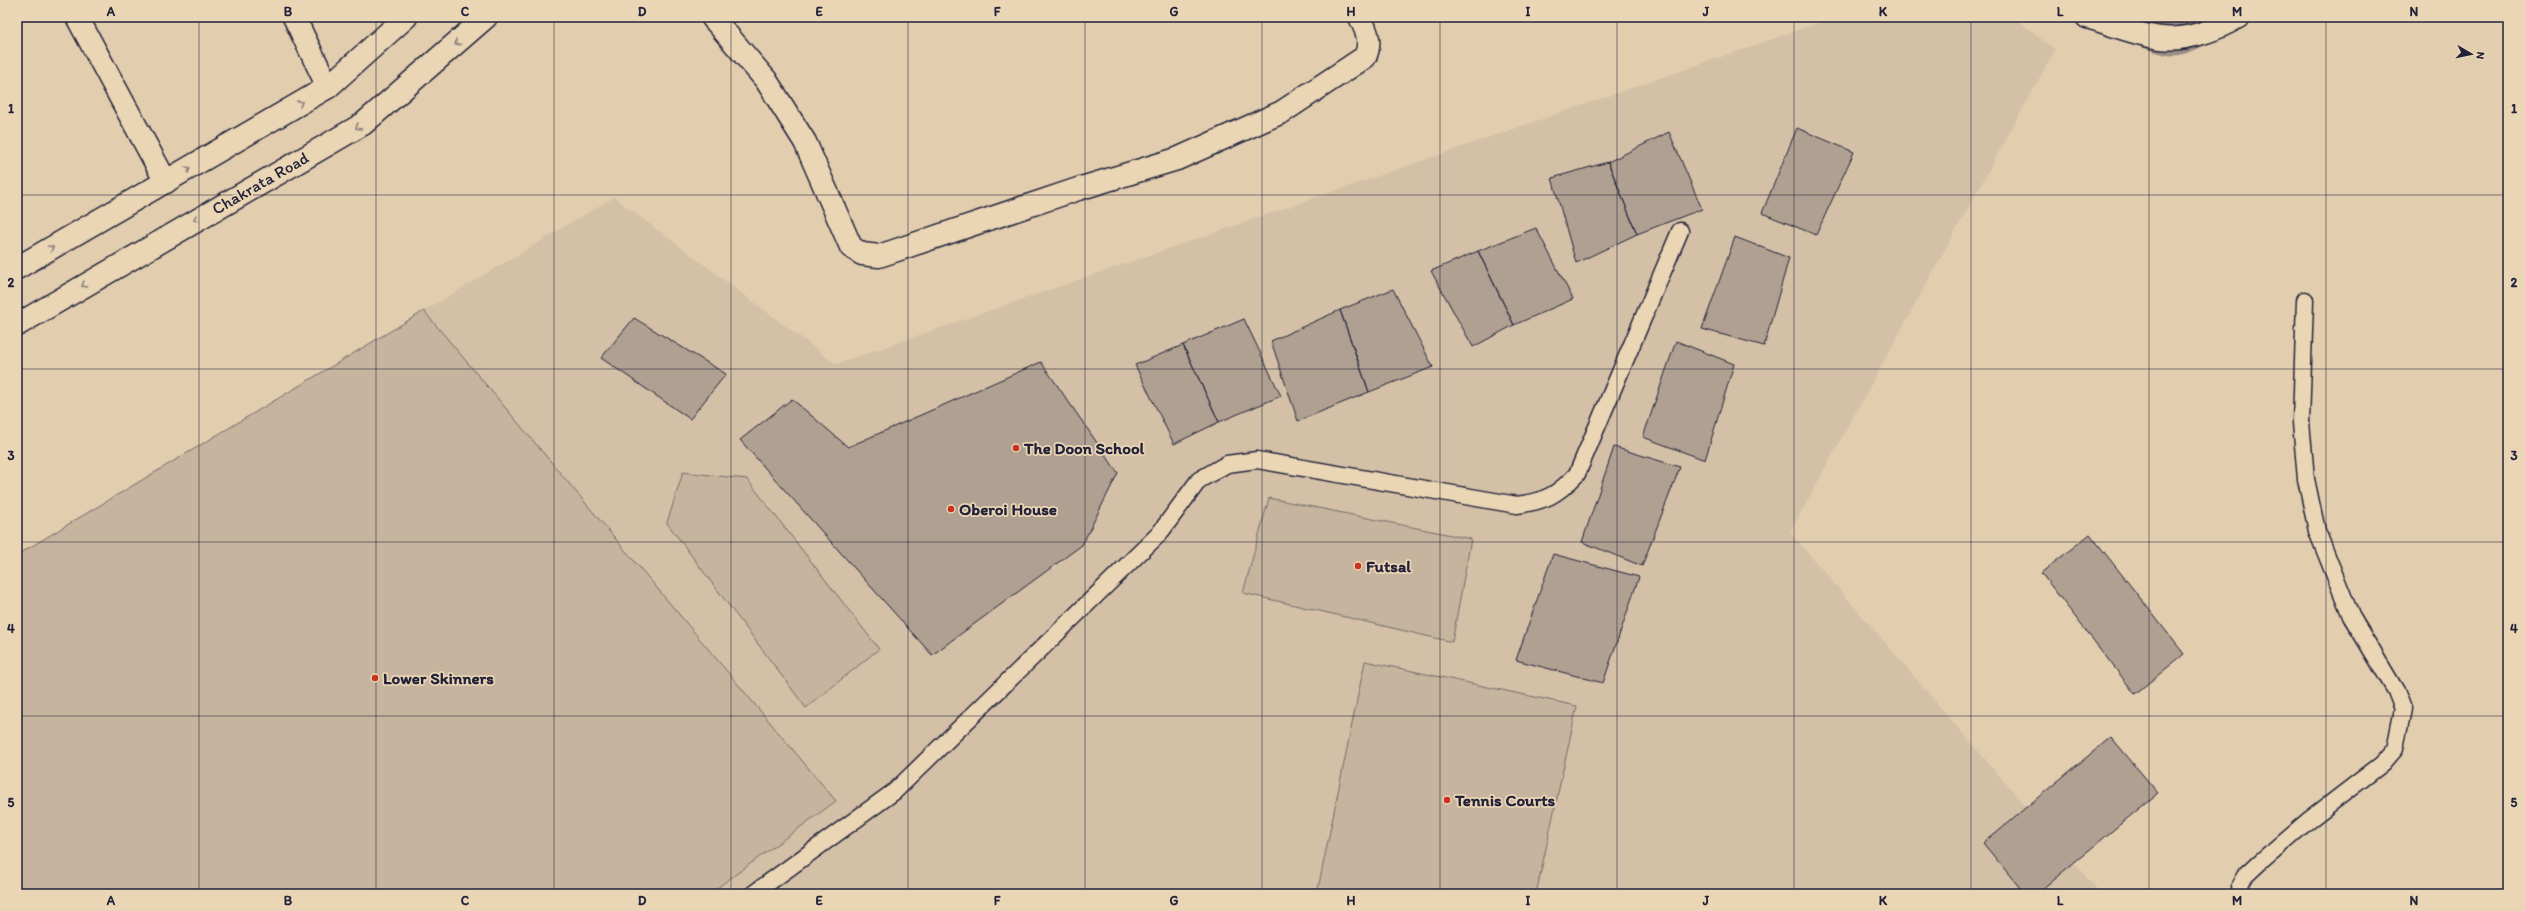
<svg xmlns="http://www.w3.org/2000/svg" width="2525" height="911" font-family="Itim,sans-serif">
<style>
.built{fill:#d3c0a6}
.green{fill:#c6b49e;stroke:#746b6c}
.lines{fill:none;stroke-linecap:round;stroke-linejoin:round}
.river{stroke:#9b8f85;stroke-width:71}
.building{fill:#b0a091;stroke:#22223b}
.lane-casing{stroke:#22223b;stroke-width:19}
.street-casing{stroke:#22223b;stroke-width:25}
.secondary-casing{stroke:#22223b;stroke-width:25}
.lane{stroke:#ead5b4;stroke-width:16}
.street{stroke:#ead5b4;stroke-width:22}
.secondary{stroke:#ead5b4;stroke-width:22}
.oneway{stroke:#867c78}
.grid{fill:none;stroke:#22223b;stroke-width:1;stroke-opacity:0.55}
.poi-dot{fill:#c8321e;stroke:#ead5b4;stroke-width:1.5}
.labels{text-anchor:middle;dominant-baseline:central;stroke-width:3.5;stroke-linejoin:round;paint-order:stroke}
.street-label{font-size:17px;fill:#22223b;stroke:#ead5b4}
.poi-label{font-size:17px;font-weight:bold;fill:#22223b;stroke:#ead5b4;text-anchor:start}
.neatline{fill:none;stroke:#22223b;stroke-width:1.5}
.grid-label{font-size:13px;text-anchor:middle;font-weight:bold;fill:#22223b}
</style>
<rect width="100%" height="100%" fill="#e2ceaf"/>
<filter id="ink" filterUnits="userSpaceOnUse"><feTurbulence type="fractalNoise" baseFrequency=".025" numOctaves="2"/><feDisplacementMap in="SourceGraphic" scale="8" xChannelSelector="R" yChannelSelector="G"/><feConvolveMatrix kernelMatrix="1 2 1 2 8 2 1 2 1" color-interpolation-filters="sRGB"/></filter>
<g filter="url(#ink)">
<!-- built -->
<path class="built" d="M1836,17h178l41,33 -265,482 311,362h-2084v-339l597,-358 222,167z"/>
<!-- green -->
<path class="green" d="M424,311l412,490 -127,93h-692v-339z
M683,472l64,7 132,170 -73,59 -139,-185z
M1269,498l202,41 -19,103 -209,-49z
M1365,661l212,45 -41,188h-219z"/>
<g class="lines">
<!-- river -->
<path class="river" d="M2162,17l11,3 9,-3"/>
</g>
<!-- building -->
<path class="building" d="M1797,128l57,24 -38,83 -54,-22z
M1669,132l33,77 -65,25 -29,-72z
M1608,162l29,72 -61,29 -24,-85z
M1536,228l37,71 -59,26 -36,-74z
M1735,237l54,21 -25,88 -62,-17z
M1478,251l36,74 -41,22 -42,-76z
M1393,289l40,78 -64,25 -29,-82z
M1340,310l29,82 -71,29 -27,-80z
M634,318l92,56 -36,45 -89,-61z
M1244,319l37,77 -62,26 -36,-77z
M1676,341l58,23 -29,96 -62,-23z
M1183,345l36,77 -45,22 -39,-79z
M1041,362l77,111 -36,72 -150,110 -192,-215 52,-41 56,48z
M1614,447l66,20 -38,99 -60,-24z
M2090,534l94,120 -49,40 -94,-121z
M1553,554l86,23 -36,106 -87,-23z
M2111,737l47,56 -122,101h-11l-42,-51z"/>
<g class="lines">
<!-- lane casing -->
<g class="lane-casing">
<path id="lane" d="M753,894l142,-103 264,-257 40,-54 28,-16 30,-4 260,45c29,-4 40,-10 60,-31l103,-243
M2241,894l-1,-9 5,-9 15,-14 49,-42 73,-56 13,-15 8,-40 -7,-18 -45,-75 -34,-85 -11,-52 -5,-57 4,-122"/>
</g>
<!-- street casing -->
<g class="street-casing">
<path id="street" d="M77,17l89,165
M294,17l34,70
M712,17l54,63 39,62 46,105 11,7 17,2 199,-67 99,-30 105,-47 83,-55c7,-15 2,-25 -5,-40
M2087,17c24,7 50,18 74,21 26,3 55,-8 77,-21"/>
</g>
<!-- secondary casing -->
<g class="secondary-casing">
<path id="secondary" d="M17,268l311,-181 78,-70
M17,325l346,-201 123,-107"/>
</g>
<!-- lane -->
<use href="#lane" class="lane"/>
<!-- street -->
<use href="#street" class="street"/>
<!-- secondary -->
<use href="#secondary" class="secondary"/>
</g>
<!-- one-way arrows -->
<defs><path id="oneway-chevron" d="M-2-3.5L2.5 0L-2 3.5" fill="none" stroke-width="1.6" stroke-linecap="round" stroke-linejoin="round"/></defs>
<g class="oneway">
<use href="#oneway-chevron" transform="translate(457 43) rotate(139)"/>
<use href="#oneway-chevron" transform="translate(300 103) rotate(-30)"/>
<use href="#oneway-chevron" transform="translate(358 127) rotate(149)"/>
<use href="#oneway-chevron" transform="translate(188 169) rotate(-30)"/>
<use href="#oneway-chevron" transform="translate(196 219) rotate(150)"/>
<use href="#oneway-chevron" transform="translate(51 248) rotate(-30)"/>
<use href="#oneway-chevron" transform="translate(84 285) rotate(149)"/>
</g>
</g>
<!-- grid -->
<path class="grid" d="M199,17v877M376,17v877M554,17v877M731,17v877M908,17v877M1085,17v877M1262,17v877M1440,17v877M1617,17v877M1794,17v877M1971,17v877M2149,17v877M2326,17v877M17,195h2491M17,369h2491M17,542h2491M17,716h2491"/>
<!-- markers -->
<g class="poi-dot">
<circle cx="1016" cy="448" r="4"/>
<circle cx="951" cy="509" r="4"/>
<circle cx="1358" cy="566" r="4"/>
<circle cx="375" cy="678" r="4"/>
<circle cx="1447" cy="800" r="4"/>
</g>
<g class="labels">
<!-- street labels -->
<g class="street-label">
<text transform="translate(260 183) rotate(-30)">Chakrata Road</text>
</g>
<!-- poi labels -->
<g class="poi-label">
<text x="1024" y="448">The Doon School</text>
<text x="959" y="509">Oberoi House</text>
<text x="1366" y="566">Futsal</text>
<text x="383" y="678">Lower Skinners</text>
<text x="1455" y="800">Tennis Courts</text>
</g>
</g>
<!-- margin -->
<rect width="2525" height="911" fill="none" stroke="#ead5b4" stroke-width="44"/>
<!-- north arrow -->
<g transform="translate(2471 54) rotate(99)" stroke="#ead5b4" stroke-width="3" paint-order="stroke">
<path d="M0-3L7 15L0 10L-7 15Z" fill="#22223b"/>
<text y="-6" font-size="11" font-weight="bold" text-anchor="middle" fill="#22223b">N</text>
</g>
<rect x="22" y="22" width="2481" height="867" class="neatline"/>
<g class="grid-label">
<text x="111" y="16">A</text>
<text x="288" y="16">B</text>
<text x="465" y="16">C</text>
<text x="642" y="16">D</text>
<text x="819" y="16">E</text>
<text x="997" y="16">F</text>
<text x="1174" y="16">G</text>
<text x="1351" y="16">H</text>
<text x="1528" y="16">I</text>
<text x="1706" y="16">J</text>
<text x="1883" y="16">K</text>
<text x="2060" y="16">L</text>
<text x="2237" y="16">M</text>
<text x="2414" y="16">N</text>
<text x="11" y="113">1</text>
<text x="2514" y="113">1</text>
<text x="11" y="287">2</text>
<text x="2514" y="287">2</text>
<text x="11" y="460">3</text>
<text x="2514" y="460">3</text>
<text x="11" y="633">4</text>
<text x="2514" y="633">4</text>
<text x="11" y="807">5</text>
<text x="2514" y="807">5</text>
<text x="111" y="905">A</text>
<text x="288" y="905">B</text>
<text x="465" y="905">C</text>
<text x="642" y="905">D</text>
<text x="819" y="905">E</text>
<text x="997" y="905">F</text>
<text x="1174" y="905">G</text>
<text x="1351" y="905">H</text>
<text x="1528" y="905">I</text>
<text x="1706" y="905">J</text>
<text x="1883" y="905">K</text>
<text x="2060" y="905">L</text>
<text x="2237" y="905">M</text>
<text x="2414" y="905">N</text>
</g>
</svg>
